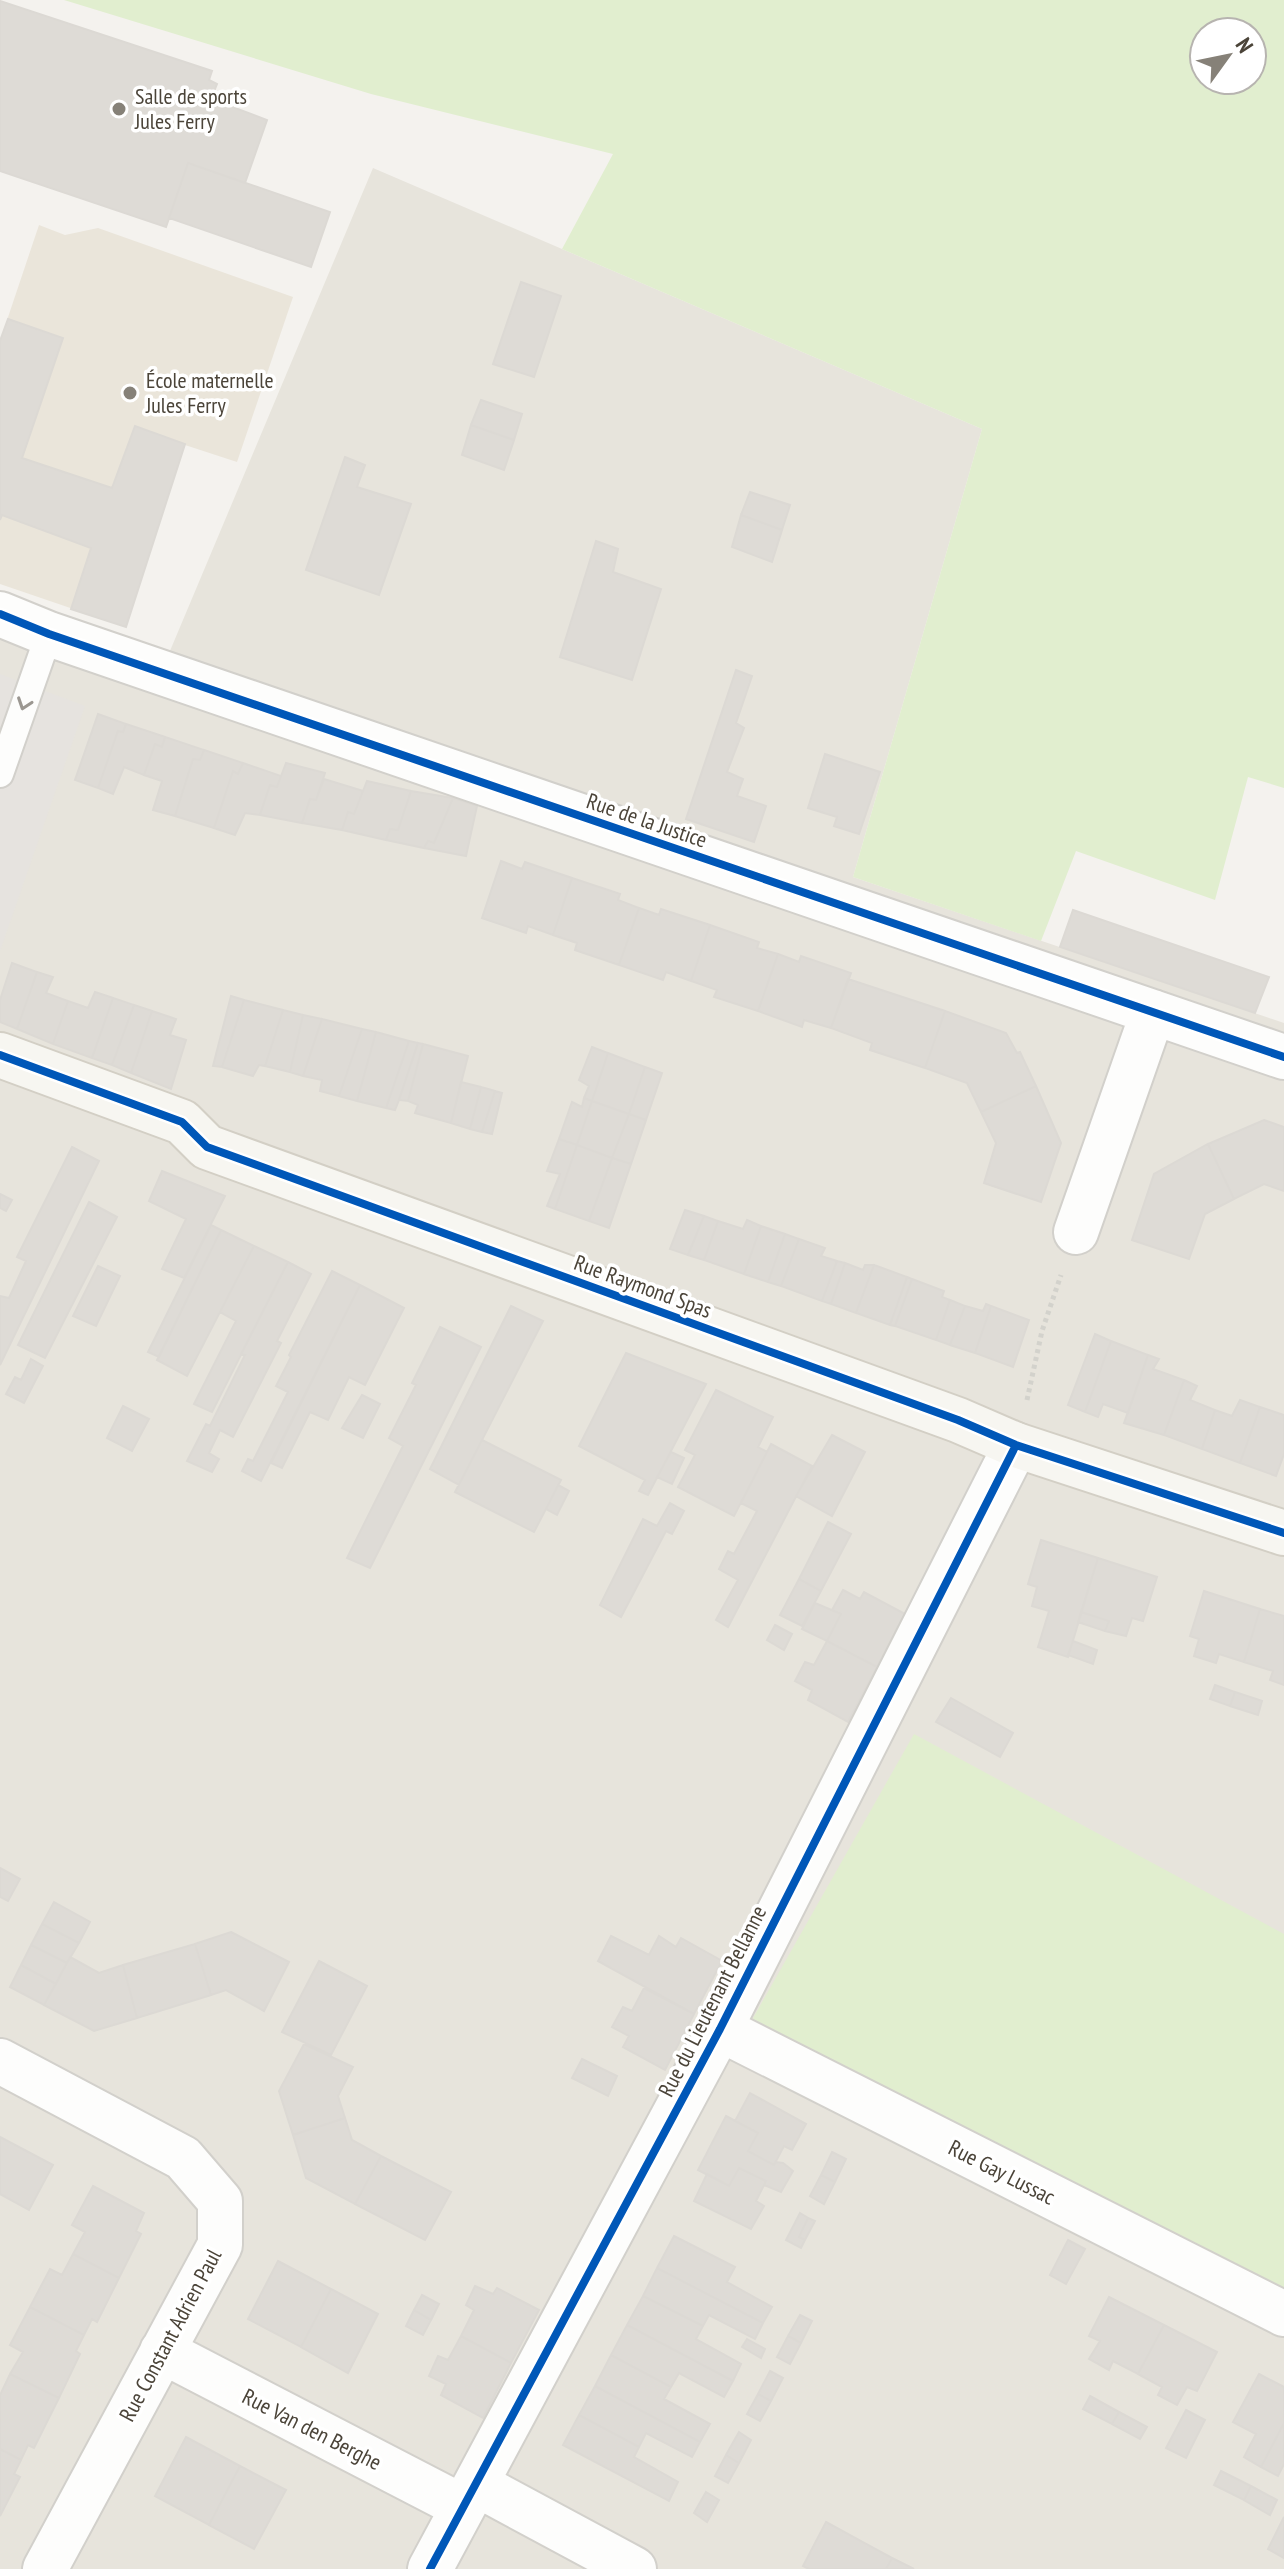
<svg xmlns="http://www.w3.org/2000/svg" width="1284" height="2569" font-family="'PT Sans Narrow',sans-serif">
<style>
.residential{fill:#e7e4dc}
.education{fill:#eae5da}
.green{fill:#e1eecf;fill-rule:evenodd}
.parking{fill:#e6e3df}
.building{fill:#dedbd6;stroke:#dcd9d4;stroke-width:2}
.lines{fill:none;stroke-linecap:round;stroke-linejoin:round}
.lane-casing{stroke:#d2d0cb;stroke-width:30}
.street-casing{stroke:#d2d0cb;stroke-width:48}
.secondary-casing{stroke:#d3cfc5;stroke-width:48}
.path{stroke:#d3d2cc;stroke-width:5;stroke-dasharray:4 4;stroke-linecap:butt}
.lane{stroke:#fdfdfc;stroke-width:26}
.street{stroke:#fdfdfc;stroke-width:44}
.secondary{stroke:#f7f6f1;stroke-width:44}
.cycleway-casing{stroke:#fff;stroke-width:13}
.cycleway{stroke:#0057b8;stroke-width:8}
.oneway{stroke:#9b9791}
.poi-dot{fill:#868178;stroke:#fff;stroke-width:3}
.labels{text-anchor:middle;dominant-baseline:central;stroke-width:7;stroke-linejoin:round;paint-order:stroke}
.poi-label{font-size:22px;fill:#4b4439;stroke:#fff;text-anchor:start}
.street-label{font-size:22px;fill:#4b4439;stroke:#fff}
</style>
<rect width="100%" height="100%" fill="#f4f2ee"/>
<!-- residential -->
<path class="residential" d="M373,168l609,261 -129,448 431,146v1546h-1284v-1970l167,59z"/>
<!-- education -->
<path class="education" d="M39,225l26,10 33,-7 195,69 -56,165 -52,-17 -59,182 -126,-43v-243z"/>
<!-- green -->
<path class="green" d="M64,0h1220v788l-36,-11 -33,123 -139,-49 -35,90 -188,-64 129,-448 -420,-180 51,-95 -242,-60zM1204,32h48v48h-48z
M914,1734l370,200v360l-532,-274z"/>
<!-- parking -->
<path class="parking" d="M0,674l85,32 -85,245z"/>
<!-- building -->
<path class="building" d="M0,1l212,70 -3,9 8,4 -6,15 56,21 -22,63 -57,-20 -22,64 -166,-56z
M188,163l142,49 -19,55 -142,-49z
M521,282l40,14 -27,81 -41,-13z
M8,319l55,19 -41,120 90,30 23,-62 50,18 -59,183 -55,-18 20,-61 -89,-33 -2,5v-179z
M481,400l41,14 -8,26 -43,-15z
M471,425l43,15 -10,30 -42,-15z
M345,457l20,8 -8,22 54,17 -32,91 -73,-25z
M750,492l40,13 -8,25 -41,-15z
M741,515l41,15 -10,32 -40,-15z
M596,541l22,8 -5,23 48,17 -29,91 -72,-23z
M736,670l16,6 -16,47 8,5 -17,44 16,7 -6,17 29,10 -12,36 -68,-23z
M98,714l28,10 -3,8 -5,-1 -20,57 -23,-8z
M126,724l39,13 -3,10 -7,-3 -11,31 -20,-8 -11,27 -15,-6 20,-57 5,1z
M165,737l39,13 -4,10 -7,-1 -18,57 -22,-6 9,-29 -18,-6 11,-31 7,3z
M204,750l39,13 -5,11 -5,-3 -19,57 -39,-12 18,-57 7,1z
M825,754l55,18 -21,62 -25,-8 3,-9 -29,-9z
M243,763l38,13 -4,11 -7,-2 -10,30 -15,-2 -10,22 -21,-7 19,-57 5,3z
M286,763l39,10 -9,27 -6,-1 -8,24 -42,-8 10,-30 7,2z
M324,779l39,12 -9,23 -6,-2 -6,18 -40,-7 8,-24 6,1z
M367,781l44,10 -13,39 -8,-1 -4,11 -44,-10 6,-18 6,2z
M411,791l42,7 -19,45 -6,-2 -4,7 -38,-8 4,-11 8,1z
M453,798l24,8 -11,50 -42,-8 4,-7 6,2z
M501,861l21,8 3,-7 47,16 -19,57 -25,-9 -2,7 -44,-15z
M572,878l48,16 -2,6 21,8 -20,57 -44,-15 2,-7 -24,-8z
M639,908l20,7 2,-6 49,16 -19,56 -25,-9 -3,8 -44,-15z
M1073,910l196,67 -14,36 -195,-66z
M710,925l49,17 -2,6 21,6 -20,57 -44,-14 3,-7 -26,-9z
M778,954l21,8 2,-6 50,17 -20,55 -27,-8 -2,7 -44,-16z
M12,963l25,9 -20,57 -17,-7v-22z
M37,972l16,5 -7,16 22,8 -15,43 -36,-15z
M848,979l97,32 -20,57 -55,-18 2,-7 -41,-15z
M95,992l18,6 -21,60 -39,-14 15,-43 20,7z
M231,996l13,4 -22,67 -9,-1z
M113,998l21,7 -22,60 -20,-7z
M244,1000l39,10 -18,56 -6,-1 -6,11 -31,-9z
M134,1005l18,6 -21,62 -19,-8z
M283,1010l20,5 -13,57 -25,-6z
M152,1011l24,8 -6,16 16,5 -15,49 -40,-16z
M945,1011l61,22 11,20 3,-1 16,34 -55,26 -14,-29 -42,-15z
M303,1015l19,4 -19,57 -13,-4z
M322,1019l40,10 -23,67 -19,-5 2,-11 -19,-4z
M362,1029l14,3 -19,69 -18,-5z
M376,1032l33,9 -23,67 -29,-7z
M409,1041l9,2 -19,57 -4,10 -9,-2z
M418,1043l5,1 -15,57 -9,-1z
M423,1044l45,12 -17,67 -36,-10 3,-8 -10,-4z
M592,1047l16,6 -16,48 -8,-3 5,-12 -10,-6z
M608,1053l37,14 -16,47 -37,-13z
M645,1067l17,6 -16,47 -17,-6z
M461,1082l20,5 -11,42 -19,-6z
M1036,1086l25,57 -20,59 -57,-19 12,-40 -15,-31z
M481,1087l14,4 -13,41 -12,-3z
M495,1091l7,2 -10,41 -10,-2z
M584,1098l8,3 -15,44 -18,-6 13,-37 10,5z
M592,1101l37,13 -17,44 -35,-13z
M629,1114l17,6 -15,44 -19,-6z
M1264,1120l20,7v64l-20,-7 -30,15 -26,-55z
M559,1139l18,6 -22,64 -8,-3 13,-32 -13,-3z
M1208,1144l26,55 -29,15 -16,45 -57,-19 22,-66z
M577,1145l35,13 -23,63 -34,-12z
M72,1147l27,14 -99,204v-69l9,2 17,-37 -9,-4z
M612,1158l19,6 -22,64 -20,-7z
M162,1171l63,25 -41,82 -22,-9 24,-50 -37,-18z
M0,1194l12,6 -6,11 -6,-3z
M89,1202l28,15 -72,141 -27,-13z
M685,1210l19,6 -16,39 -18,-6z
M704,1216l14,5 -14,39 -16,-5z
M747,1220l14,6 -17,48 -40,-14 14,-39 25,8z
M211,1225l10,5 -62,127 -11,-5z
M761,1226l24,8 -17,48 -24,-8z
M221,1230l33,16 -67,130 -30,-16z
M785,1234l14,5 -18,47 -13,-4z
M799,1239l26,9 -4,8 16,5 -15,40 -41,-15z
M254,1246l34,16 -76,150 -18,-8 42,-83 -16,-9z
M837,1261l8,2 -14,41 -9,-3z
M288,1262l23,12 -34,67 4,2 -48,94 -13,-7 -11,23 10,6 -7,13 -25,-11 19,-37 4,2 35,-71 -4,-1z
M845,1263l18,7 2,-5h9l-18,48 -25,-9z
M874,1265l33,12 -17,48 -34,-12z
M98,1266l22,10 -24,50 -23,-10z
M332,1271l28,14 -99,196 -19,-10 6,-12 5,2 35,-69 -12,-6 15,-29 -2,-2z
M907,1277l5,2 -17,47 -5,-1z
M912,1279l32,12 -2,6 8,3 -14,40 -41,-14z
M360,1285l44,23 -39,77 -16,-8 -21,43 -18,-8 -28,56 -11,-5z
M950,1300l15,6 -15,39 -14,-5z
M986,1304l5,2 -16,47 -25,-8 15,-39 18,5z
M511,1306l32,15 -84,164 -29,-16z
M991,1306l38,14 -16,47 -38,-14z
M440,1327l41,20 -111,221 -23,-10 56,-112 -14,-8 27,-53 -4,-2z
M1095,1334l16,7 -26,71 -17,-7z
M1111,1341l37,14 -20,58 -25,-9 -5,13 -13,-5z
M626,1353l80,31 -58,111 -9,-4 6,-11 -66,-34z
M1148,1355l11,4 -6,10 31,11 -20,55 -40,-12z
M31,1359l12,7 -19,37 -18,-9 9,-17 6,3z
M1184,1380l13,6 -7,14 25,10 -13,39 -38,-14z
M716,1390l57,27 -15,30 9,5 -33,64 -56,-29 17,-32 -10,-5z
M362,1395l18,9 -17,34 -21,-10z
M1240,1400l20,7 -20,56 -38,-14 13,-39 17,6z
M123,1406l26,13 -17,32 -25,-13z
M1260,1407l24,8v39l-8,22 -36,-13z
M832,1435l33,17 -33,64 -36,-20z
M482,1440l79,40 -27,52 -79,-40z
M771,1444l41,22 -84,161 -12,-7 22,-40 -19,-11 9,-18 6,3 23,-43 -16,-8z
M671,1452l13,6 -12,26 -15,-7z
M558,1485l11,6 -12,24 -11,-6z
M670,1503l14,8 -12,23 -6,-3 -45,86 -21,-12 43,-86 14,7z
M828,1522l23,12 -30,57 -22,-12z
M1041,1540l57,18 -30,99 -30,-10 11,-36 -17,-5 5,-19 -9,-3z
M1098,1558l59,19 -14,44 -11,-3 -6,18 -21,-5 4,-10 -28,-9z
M799,1579l22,12 -19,35 -22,-11z
M843,1590l17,9 4,-7 41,22 -28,53 -50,-26 14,-27 -9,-4z
M1204,1591l56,18 -16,53 -25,-8 -3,9 -22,-7 5,-17 -9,-3z
M815,1603l26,11 -14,27 -25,-12z
M1260,1609l24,7v69l-14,-5 3,-9 -29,-9z
M1081,1612l28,9 -4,10 -27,-9z
M775,1625l17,9 -8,16 -17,-10z
M827,1641l50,26 -29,55 -40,-22 4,-10 -17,-9 10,-19 9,3z
M1073,1641l24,9 -4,14 -25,-9z
M1215,1685l20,7 -5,14 -20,-7z
M1235,1692l27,9 -4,14 -28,-9z
M951,1698l62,35 -13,24 -64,-35z
M0,1868l20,11 -12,22 -8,-4z
M54,1902l36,20 -11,21 -37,-19z
M42,1924l37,19 -12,20 -36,-18z
M231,1932l58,30 -25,49 -38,-21 -15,5 -16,-51z
M611,1936l38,19 10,-19 17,11 5,-9 41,23 -28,53 -96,-53z
M195,1944l16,51 -74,23 -14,-53z
M31,1945l36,18 -11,21 -35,-19z
M70,1957l29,16 24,-8 14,53 -43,13 -50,-26z
M319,1961l48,25 -36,69 -49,-23z
M21,1965l35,19 -12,21 -34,-18z
M644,1988l50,26 -29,56 -42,-23 6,-11 -17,-9 11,-20 9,4z
M304,2044l49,23 -15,29 7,22 -52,17 -14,-44z
M582,2059l35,17 -9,20 -36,-18z
M750,2093l56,31 -14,26 -8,-4 -10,19 -26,-14 10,-18 -23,-12z
M726,2116l32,17 -10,18 26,14 2,-3 7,1 10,8 -12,21 -17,-7 2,-4 -27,-13 -10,18 -31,-16z
M345,2118l7,22 29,16 -26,48 -49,-26 -13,-43z
M0,2137l53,28 -24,45 -29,-16z
M832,2152l14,7 -11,23 -14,-7z
M381,2156l70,36 -26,48 -70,-36z
M739,2168l27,13 -10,20 8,5 -13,23 -57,-28 13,-27 22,12z
M821,2175l14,7 -11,22 -14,-8z
M93,2186l51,27 -8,18 5,3 -22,44 -46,-24 12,-22 -13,-7z
M800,2213l8,5 -9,19 6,3 -4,8 -15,-8z
M808,2218l7,3 -10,19 -6,-3z
M674,2236l61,31 -8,15 45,25 -9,16 -106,-55z
M1068,2240l17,9 -19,35 -16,-9z
M73,2254l46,24 -22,44 -5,-3 -8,16 -54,-28 20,-38 12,6z
M278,2261l53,28 -30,58 -53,-28z
M657,2268l106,55 -8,16 -46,-24 -6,11 -60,-30z
M475,2286l18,8 4,-6 42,22 -28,53 -50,-27 13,-26 -8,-5z
M331,2289l47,25 -30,59 -47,-26z
M422,2295l17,9 -8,16 -17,-10z
M643,2296l60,30 -7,13 45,25 -8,17 -106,-56z
M1109,2297l55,28 -26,49 -25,-13 -4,9 -20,-11 11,-18 -11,-5z
M30,2307l54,28 -8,16 4,3 -21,44 -49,-24 13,-22 -13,-7z
M414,2310l17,10 -8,15 -17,-9z
M800,2315l12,6 -11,22 -13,-7z
M627,2325l106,56 -9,16 -45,-24 -8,14 -60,-32z
M1164,2325l53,27 -20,39 -10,-4 -10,18 -19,-10 4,-8 -24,-13z
M461,2336l50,27 -28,55 -42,-23 5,-11 -17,-8 9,-20 10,4z
M788,2336l13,7 -11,21 -13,-7z
M747,2339l18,10 -4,9 -19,-11z
M611,2355l60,32 -7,12 46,25 -10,18 -105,-56z
M770,2371l13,7 -12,23 -13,-7z
M10,2374l49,24 -25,50 -6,-3 -7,15 -21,-11v-54z
M1259,2374l25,13v36l-23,44 -17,-10 12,-23 -23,-12z
M595,2386l105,56 -8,15 -46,-24 -7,14 -60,-32z
M758,2394l13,7 -11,20 -13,-7z
M1090,2396l29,16 -7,12 -29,-15z
M1186,2410l19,10 -19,38 -20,-10z
M1119,2412l28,15 -7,12 -28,-15z
M579,2415l60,32 -5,10 44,25 -9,19 -106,-56z
M1284,2423v41l-6,12 -17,-9z
M739,2432l12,8 -12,23 -13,-8z
M186,2437l54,29 -31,59 -54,-29z
M0,2449l21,11 -7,14 6,3 -20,39z
M726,2455l13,8 -11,20 -13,-7z
M240,2466l46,24 -32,59 -45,-24z
M1221,2471l30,15 -7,14 -30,-15z
M1251,2486l26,14 -7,15 -26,-15z
M706,2492l13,8 -12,22 -13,-9z
M1284,2517v41l-16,-9z
M826,2522l66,36 -6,11h-77l-6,-3z
M892,2558l22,11h-28z"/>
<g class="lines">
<!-- lane casing -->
<g class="lane-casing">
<path id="lane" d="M0,774l49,-140"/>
</g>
<!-- street casing -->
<g class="street-casing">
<path id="street" d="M0,614l49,20 1235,423
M1076,1232l77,-220
M720,2029l564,285
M0,2061l183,97 37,43v44l-175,324
M162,2351l301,156
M476,2484l158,85
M430,2569l290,-540 296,-584"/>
</g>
<!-- secondary casing -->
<g class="secondary-casing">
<path id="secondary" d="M0,1055l182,67 25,25 751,273 58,25 268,88"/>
</g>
<!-- path -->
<path class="path" d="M1027,1400l15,-69 19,-56"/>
<!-- lane -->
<use href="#lane" class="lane"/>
<!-- street -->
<use href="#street" class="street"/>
<!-- secondary -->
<use href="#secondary" class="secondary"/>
<!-- cycleway casing -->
<g class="cycleway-casing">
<path id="cycleway" d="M0,614l49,20 1235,423
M0,1055l182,67 25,25 751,273 58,25 268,88
M430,2569l290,-540 296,-584"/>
</g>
<!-- cycleway -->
<use href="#cycleway" class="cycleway"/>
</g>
<!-- one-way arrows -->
<defs><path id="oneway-chevron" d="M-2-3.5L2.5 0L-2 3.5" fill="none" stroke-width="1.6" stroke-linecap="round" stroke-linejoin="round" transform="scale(2)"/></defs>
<use class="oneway" href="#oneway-chevron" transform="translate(24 704) rotate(109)"/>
<!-- markers -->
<g class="poi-dot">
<circle cx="119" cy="109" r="8"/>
<circle cx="130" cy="393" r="8"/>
</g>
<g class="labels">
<!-- poi labels -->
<g class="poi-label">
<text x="135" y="96">Salle de sports<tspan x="135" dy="25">Jules Ferry</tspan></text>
<text x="146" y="380">École maternelle<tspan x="146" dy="25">Jules Ferry</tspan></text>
</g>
<!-- street labels -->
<g class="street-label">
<text transform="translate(647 820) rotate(19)">Rue de la Justice</text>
<text transform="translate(643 1286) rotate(20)">Rue Raymond Spas</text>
<text transform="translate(712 2001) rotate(-63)">Rue du Lieutenant Bellanne</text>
<text transform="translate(1002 2172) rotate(27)">Rue Gay Lussac</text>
<text transform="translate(170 2335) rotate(-62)">Rue Constant Adrien Paul</text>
<text transform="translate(312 2429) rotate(27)">Rue Van den Berghe</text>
</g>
</g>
<!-- north arrow -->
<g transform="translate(1228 56) rotate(57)"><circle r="38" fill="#ffffff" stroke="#b7b4b0" stroke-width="2"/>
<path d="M0-6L14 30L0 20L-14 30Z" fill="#868178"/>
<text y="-12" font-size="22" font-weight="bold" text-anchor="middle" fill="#4b4439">N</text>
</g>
</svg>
